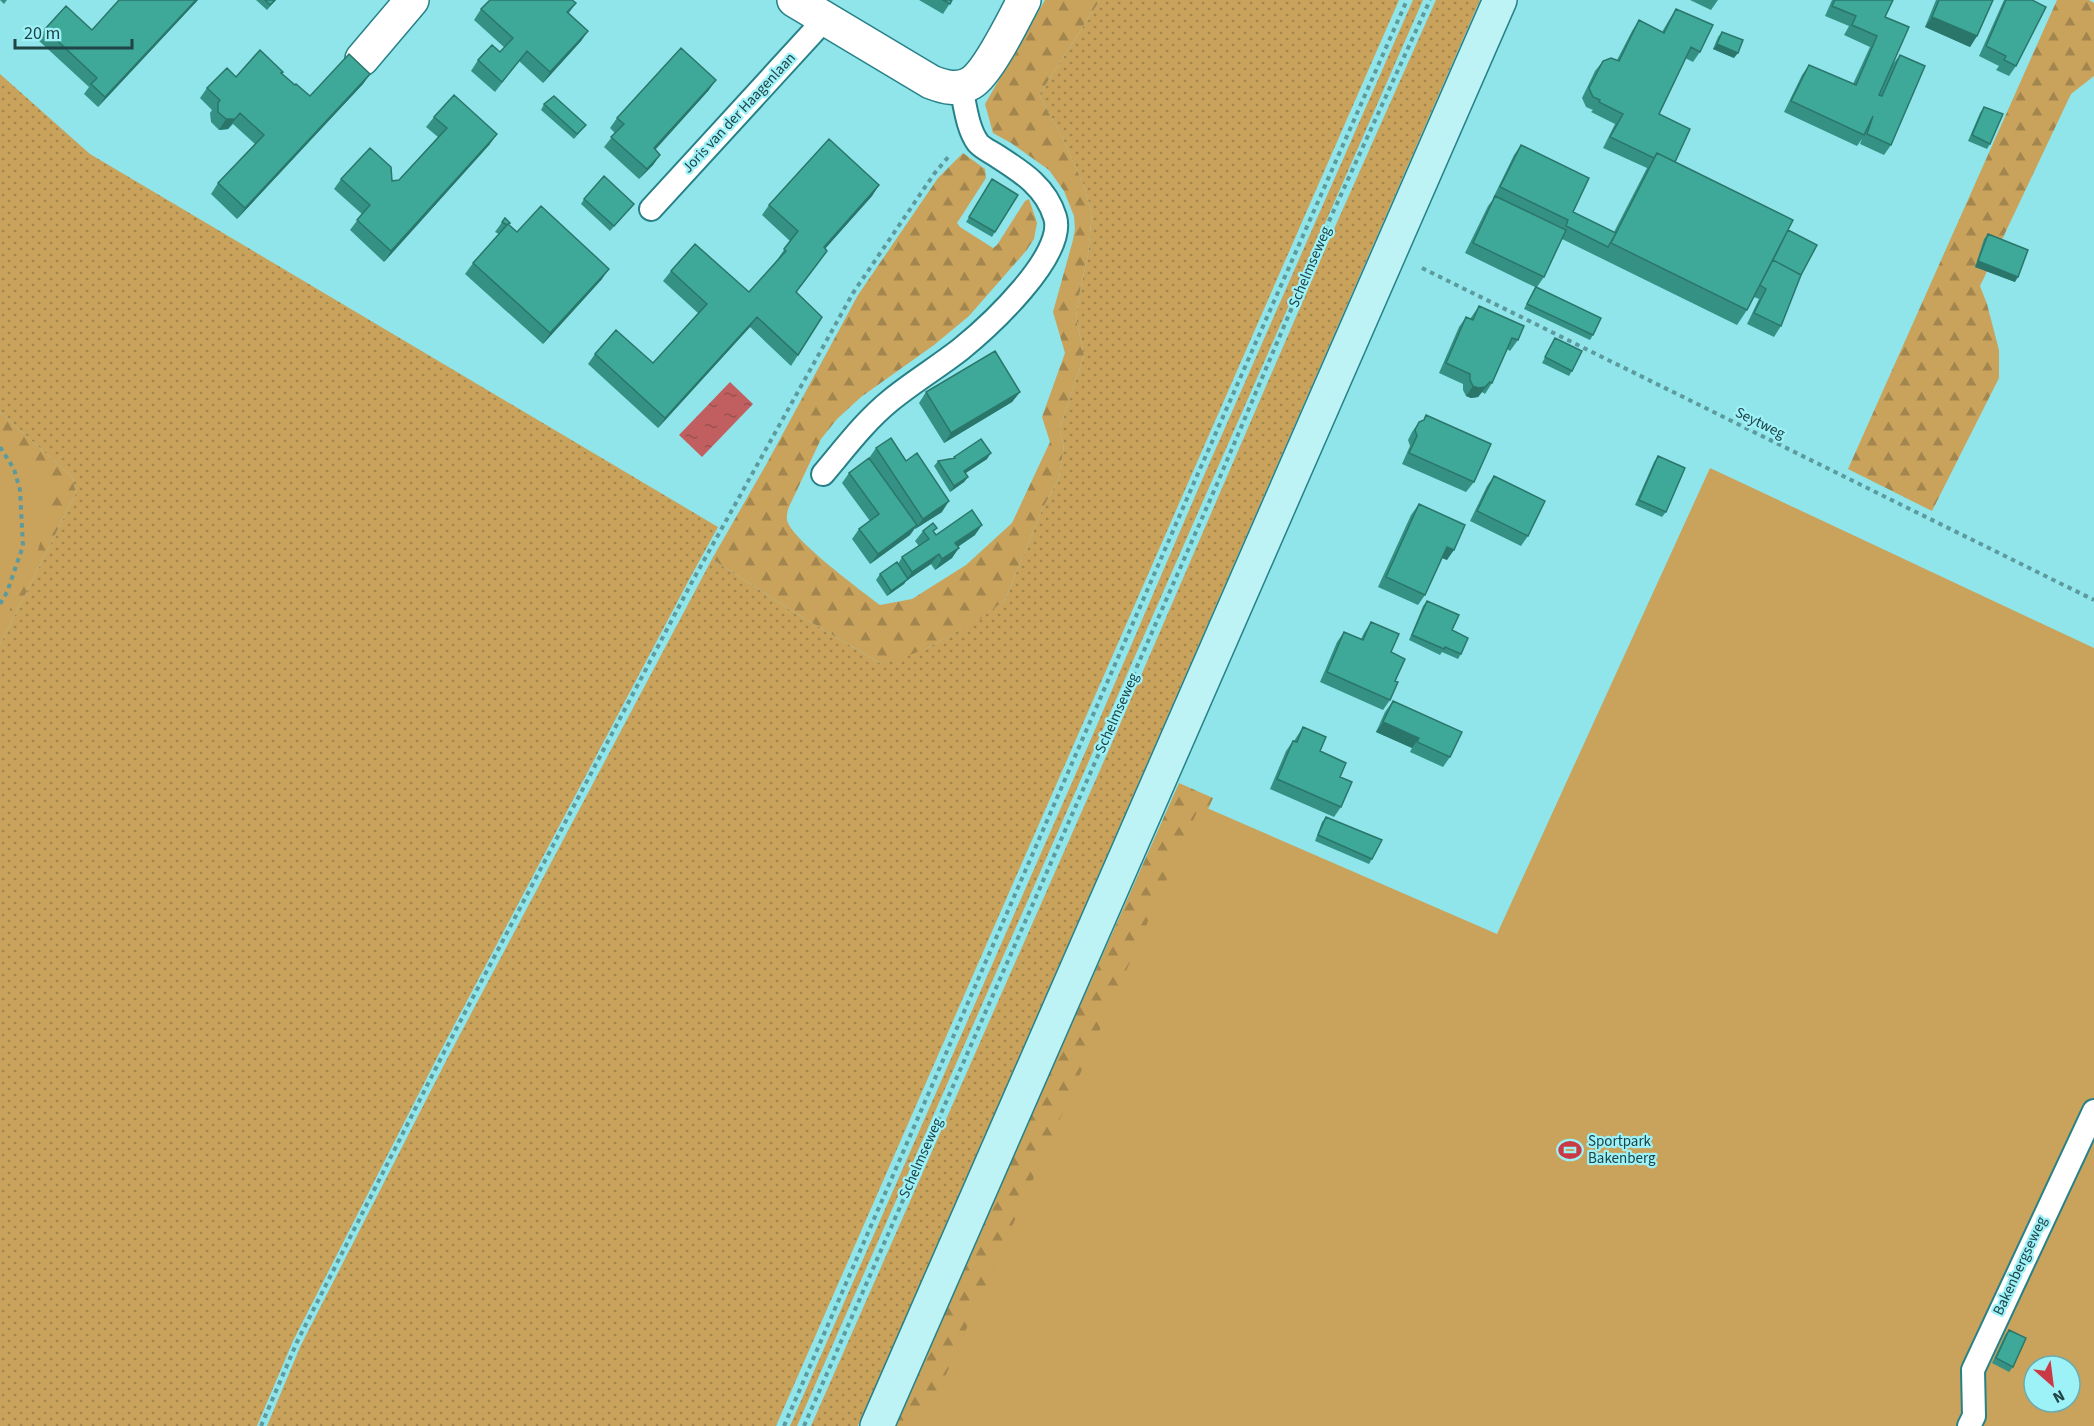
<svg xmlns="http://www.w3.org/2000/svg" width="2094" height="1426" font-family="'Source Sans 3',sans-serif">
<style>
.grass{fill:url(#grass-dots)}
.forest{fill:url(#forest-firs)}
.park{fill:#c9a25c;fill-rule:evenodd}
.water{fill:url(#water-ripples)}
.lines{fill:none;stroke-linecap:round;stroke-linejoin:round}
.lane-casing{stroke:#278187;stroke-width:26}
.street-casing{stroke:#278187;stroke-width:36}
.secondary-casing{stroke:#278187;stroke-width:36}
.path{stroke:#5c9a9e;stroke-width:4;stroke-dasharray:4.5 4.5;stroke-linecap:butt}
.lane{stroke:#fff;stroke-width:22}
.street{stroke:#fff;stroke-width:33}
.secondary{stroke:#bef3f6;stroke-width:33}
.wall{fill:#359184}
.shaded-wall{fill:#2b766b}
.building{fill:#3ea999;stroke:#2b766b;stroke-width:1.5}
.labels{text-anchor:middle;dominant-baseline:central;stroke-width:4.5;stroke-linejoin:round;paint-order:stroke}
.street-label{font-size:15px;fill:#204346;stroke:#9df2f8}
.poi-label{font-size:15px;fill:#204346;stroke:#9df2f8;text-anchor:start}
</style>
<defs>
<pattern id="grass-dots" width="8" height="8" patternUnits="userSpaceOnUse" patternTransform="scale(1.5)"><rect width="8" height="8" fill="#c9a25c"/><path d="M2 2h.1M6 6h.1" fill="none" stroke="#a3864e" stroke-width="1.8" stroke-linecap="round"/></pattern>
<pattern id="forest-firs" width="22" height="20" patternUnits="userSpaceOnUse" patternTransform="scale(1.5)"><rect width="22" height="20" fill="#c9a25c"/><path d="M5 1l3.5 6h-7zM16 11l3.5 6h-7z" fill="#a3864e"/></pattern>
<pattern id="water-ripples" width="26" height="14" patternUnits="userSpaceOnUse" patternTransform="scale(1.5)"><rect width="26" height="14" fill="#c15f60"/><path d="M2 4q2-2 4 0t4 0M15 11q2-2 4 0t4 0" fill="none" stroke="#9c5051"/></pattern>
</defs>
<rect width="100%" height="100%" fill="#90e5ea"/>
<!-- grass -->
<path class="grass" d="M1100,0h299l-623,1426h-509l34,-81 146,-286 265,-500 80,52 88,52 47,-15 52,-29 26,-19 37,-90 17,-32 5,-33 -5,-15 25,-75 -8,-37 4,-27 8,-37 4,-40 -8,-28 -21,-47 -24,-44z
M1413,0h10l-626,1426h-7l301,-687 111,-259z
M1436,0h44l-622,1426h-47l300,-681 219,-507z
M0,74l90,80 628,373 -28,51 -251,476 -146,287 -36,85h-257v-781l76,-152 -4,-16 -72,-65z"/>
<!-- forest -->
<path class="forest" d="M1045,0h55l-61,95 24,44 21,47 8,28 -4,40 -8,37 -4,27 8,37 -25,75 5,15 -5,33 -17,32 -37,90 -25,19 -53,29 -27,11 -20,4 -88,-52 -80,-52 55,-96 91,-168 80,-117 25,-25 22,16 1,9 -29,45 3,4 33,21 4,-3 28,-44 4,-2 8,24 -3,16 -8,12 -57,65 -35,29 -73,52 -24,22 -16,20 -33,70c-1,5 -2,10 0,14 10,21 71,66 92,82l32,-6 54,-34 46,-42 38,-81 -8,-25 23,-64 -12,-41 20,-72 2,-11 -1,-13 -10,-25 -15,-21 -38,-27 -18,-10 -8,-29z
M2057,0h32l5,3v73l-23,18 -91,192 7,18 12,46v28l-67,133 -84,-42z
M0,412l72,65 4,16 -76,152z
M1179,783l34,15 -281,628h-39z"/>
<!-- park -->
<path class="park" d="M0,430l57,52 -21,75 -36,72z
M1710,468l384,180v778h-1171l277,-621 297,129zM2034,1366h36v36h-36z"/>
<!-- water -->
<path class="water" d="M730,382l23,22 -51,53 -23,-22z"/>
<g class="lines">
<!-- lane casing -->
<g class="lane-casing">
<path id="lane" d="M651,209l175,-191
M823,474c22,-26 42,-53 68,-74 22,-18 47,-33 70,-51 27,-22 106,-94 94,-132 -9,-30 -33,-45 -58,-61 -6,-4 -15,-8 -19,-13 -11,-15 -13,-39 -17,-56
M1969,1426l5,-10 -1,-46 121,-259"/>
</g>
<!-- street casing -->
<g class="street-casing">
<path id="street" d="M794,0l137,82c13,5 27,9 40,1 17,-10 43,-64 53,-83
M362,59l50,-59"/>
</g>
<!-- secondary casing -->
<g class="secondary-casing">
<path id="secondary" d="M877,1426l623,-1426"/>
</g>
<!-- path -->
<path class="path" d="M1422,268l672,332
M0,447l14,22 6,21 3,56 -16,46 -7,12
M261,1426l36,-84 145,-286 251,-476 160,-287 81,-119 15,-18
M784,1426l412,-948 211,-478
M804,1426l413,-942 107,-252 106,-232"/>
<!-- lane -->
<use href="#lane" class="lane"/>
<!-- street -->
<use href="#street" class="street"/>
<!-- secondary -->
<use href="#secondary" class="secondary"/>
</g>
<!-- wall -->
<path class="wall" d="M0,0h7l-3,4z
M198,0l-100,107 -14,-13 5,-7 -51,-47 7,-11 47,1z
M256,0h20l-9,10z
M919,0h33l-9,14z
M1690,0h28l-7,10z
M1832,0h61l-8,17 -6,78 13,-30 8,-10 -9,90 -7,10 -24,-11 2,-5 -5,7 -73,-34 18,-37 7,-10 44,19 17,-37 -26,-12 5,-9 -24,-10z
M1936,0h57l-16,36 -7,11 -45,-20z
M2004,0h28l-16,66 -7,10 -13,-6 3,-4 -20,-10z
M576,3l-7,10 19,18 -7,10 -38,42 -24,-22 -24,31 -24,-21 7,-11 22,-8 5,-4 -31,-28 7,-11z
M1676,9l24,43 -7,10 -8,-4 -26,56 16,48 113,68 13,45 -20,51 -7,11 -27,-13 12,-25 -5,-2 -7,13 -10,15 -175,-86 -18,38 -7,10 56,48 -3,5 -66,-31 11,-22 -70,-34 23,-47 6,-8h-1l21,-43 7,-10 52,67 41,20 33,-64 -44,-20 12,-24 -24,-12 2,-2 -7,-3 -4,-9 13,-27 8,-10 14,-1 15,-29 7,-11 23,12 7,-12z
M1722,32l12,26 -21,-9 5,-12z
M282,73l13,12 15,11 60,-22 -7,10 -126,135 -26,-25 7,-11 37,-39 -22,-20 -5,5 -9,1 -8,-8 -1,-9 2,-3 -12,-12 7,-10 29,-11z
M709,90l-54,59 5,6 -7,10 -14,14 -35,-32 11,-14 -5,-5 7,-10z
M544,104l42,21 -12,14 -33,-29z
M1984,107l6,37 -3,5 -19,-8 12,-28z
M434,117l56,27 -106,118 -34,-32 12,-16 -28,-25 7,-10 58,1 39,-43 -12,-10z
M879,185l-7,11 -47,52 -5,13 -24,31 2,63 -7,11 -41,-39 -92,101 -70,-64 7,-10 58,9 45,-50 -35,-32 8,-10 78,21 28,-32 13,-19 -28,-26 7,-10z
M989,185l6,47 -3,5 -26,-15z
M584,199l50,5 -24,27 -29,-27z
M505,218l3,7 9,7 85,47 -59,65 -78,-70 8,-11 26,-29 -4,-2z
M1988,234l27,48 -40,-15 9,-28z
M1479,306l39,34 -8,11 -3,-2 -15,34 -7,11 -3,-2 -4,5 -7,1 -5,-2 -3,-6v-6l-24,-11 20,-46 7,-10 4,2z
M1555,338l17,33 -3,5 -27,-13z
M926,392h94l-8,10 -68,41 -25,-40z
M1426,415l48,67 -8,10 -64,-28 8,-18 -2,-6 4,-8 7,-10 4,-1z
M876,448l66,64 -27,17v-1l-5,7 -40,29 -18,-25 7,-10 11,-8 -28,-38 7,-10 20,-15z
M1658,456l8,56 -4,5 -27,-12 19,-43z
M954,457l33,2 -22,14 3,4 -4,5 -14,10 -16,-26 4,-5 15,-2z
M1494,476l34,60 -7,10 -51,-25 17,-35z
M1419,504l28,56 -5,-2 -17,37 -7,10 -40,-18 33,-72z
M923,531l11,1 2,3h39l-17,12 -6,11 -17,12 -4,-6 -25,17 -2,3 -17,12 -11,-16 4,-6 18,-10 4,-7 17,-11 -4,-5z
M1427,601l25,29 9,24 -3,5 -16,-7 -2,3 -31,-15 14,-34z
M1371,622l20,30 4,29 -5,19 -7,10 -63,-28 17,-40 7,-10 17,7 3,-6z
M1393,701l57,56 -7,10 -33,-15 2,-4 -36,-16 9,-20z
M1303,727l17,24 20,26 1,30 -7,10 -64,-28 16,-38 7,-10h1z
M1326,817l46,42 -3,5 -54,-23 7,-19z
M2009,1330l4,37 -4,5 -17,-9 13,-28z"/>
<!-- shaded-wall -->
<path class="shaded-wall" d="M196,0h2l-100,107 7,-10z
M1932,17l45,19 -7,11 -45,-20z
M588,31l-7,10 -38,42 7,-11z
M1717,44l21,9 -4,5 -21,-9z
M370,74l-7,10 -126,135 8,-11z
M716,80l-7,10 -62,69 7,-11z
M240,113l-12,16 -9,1 7,-11z
M497,134l-7,10 -106,118 7,-11z
M660,155l-7,10 -14,14 8,-10z
M879,185l-7,11 -55,62 7,-11z
M1978,261l40,16 -3,5 -40,-15z
M609,269l-7,10 -59,65 7,-11z
M757,317l-7,10 -92,101 7,-10z
M1490,382l-12,15 -7,1 -5,-2 7,-10z
M1020,392l-8,10 -68,41 7,-10z
M991,453l-4,6 -27,18 4,-6z
M968,477l-4,5 -14,10 4,-6z
M949,501l-7,11 -27,17 8,-10z
M917,525l-7,10 -40,29 8,-10z
M982,525l-7,10 -27,18 7,-10z
M1447,547l7,3 -7,10 -7,-3z
M959,548l-7,10 -17,12 7,-11z
M939,554l-8,10 -25,17 -2,3 -17,12 4,-5 15,-11 6,-8z
M1383,722l36,16 -7,10 -36,-16z"/>
<!-- building -->
<path class="building" d="M119,0h77l-91,97 -14,-13 6,-6 -52,-49 21,-23 26,24z
M265,0h10l-5,5z
M490,0h82l4,3 -9,9 21,19 -38,41 -23,-21 -25,31 -24,-22 14,-15 8,7 13,-14 -32,-29z
M943,0h9l-2,4z
M1835,0h58l-8,17 24,10 -30,68 3,1 18,-41 25,11 -34,79 -24,-11 6,-18 -9,19 -73,-34 18,-36 47,20 21,-49 -25,-11 4,-9 -24,-10z
M1939,0h54l-16,36 -45,-19z
M2006,0h26l14,7 -30,59 -12,-6 2,-4 -20,-10z
M1676,9l37,16 -13,27 -9,-5 -32,67 31,15 -15,33 -18,-9 -3,5 -44,-21 13,-23 -24,-12 1,-2 -7,-3 -4,-9 14,-27 8,-3 8,3 20,-41 25,13z
M1722,32l21,8 -5,13 -21,-9z
M681,48l35,32 -62,68 6,7 -13,14 -36,-32 13,-13 -7,-6z
M260,50l23,22 -2,1 14,12 1,-1 14,12 39,-42 21,20 -125,134 -27,-25 46,-48 -24,-22 -5,6h-9l-8,-7v-9l2,-3 -13,-12 20,-20 9,9z
M454,95l43,39 -106,117 -34,-31 13,-15 -29,-26 29,-31 21,19 1,14 7,-1 48,-52 -13,-11z
M554,96l32,29 -9,9 -33,-30z
M1984,107l19,7 -13,30 -18,-9z
M829,139l50,46 -55,62 3,4 -31,41 26,25 -24,38 -41,-38 -92,101 -70,-64 21,-24 37,33 54,-59 -36,-33 24,-27 54,48 37,-41 -2,-2 14,-18 -29,-26z
M1521,145l68,33 -16,34 43,21 -8,14 -42,-21 2,-6 -68,-33z
M1657,153l136,67 -46,90 -136,-67z
M604,176l30,28 -20,22 -30,-27z
M992,179l26,16 -23,37 -26,-15z
M1495,196l71,34 -22,47 -71,-34z
M541,206l68,63 -59,64 -77,-70 34,-38 -5,-3 3,-4 5,5 -2,1 9,8z
M1788,230l29,15 -16,30 -28,-15z
M1988,234l40,16 -10,27 -40,-16z
M1773,260l28,15 -20,51 -27,-13 12,-24 -6,-4z
M1536,287l65,31 -8,17 -66,-31z
M1479,306l45,20 -6,14 -6,-2 -20,45 -2,-1 -5,5 -7,1 -5,-2 -3,-6v-6l-24,-11 20,-46 7,3z
M1555,338l27,13 -10,20 -27,-14z
M995,351l25,41 -69,41 -25,-41z
M1426,415l65,29 -17,38 -65,-29 8,-17 -2,-6 4,-8 5,-2z
M891,438l15,23 11,-8 32,48 -26,18 -47,-71z
M981,439l10,14 -27,18 4,6 -14,9 -16,-25 17,-3 -1,-1z
M1658,456l27,12 -19,44 -27,-12z
M869,458l48,67 -39,29 -19,-25 20,-15 -30,-41z
M1494,476l51,25 -17,35 -51,-25z
M1419,504l46,21 -11,25 -7,-3 -22,48 -39,-18z
M972,510l10,15 -27,18 4,5 -17,11 -3,-5 -27,18 -10,-15 27,-18 -6,-8 10,-8 4,5 -4,3 3,4z
M897,562l11,17 -17,12 -11,-17z
M1427,601l32,14 -7,15 16,8 -7,16 -16,-7 -1,2 -32,-14z
M1371,622l28,12 -8,18 14,7 -10,22 3,1 -8,18 -63,-28 17,-40 19,8z
M1393,701l69,31 -12,25 -33,-15 2,-4 -36,-16z
M1303,727l23,10 -6,14 26,12 -6,14 12,5 -11,25 -64,-28 16,-38 4,1z
M1326,817l56,23 -10,19 -54,-24z
M2009,1330l17,8 -13,29 -17,-9z"/>
<!-- icons -->
<defs>
<g id="stadium-bare" transform="scale(1.8)"><path d="M0-5a6.5 5 0 1 0 0 10a6.5 5 0 1 0 0-10ZM-3.5-1.8h7v3.6h-7Z" fill="#ca3a45" stroke="#9df2f8" stroke-width="2.5" paint-order="stroke"/></g>
</defs>
<g fill-rule="evenodd">
<use href="#stadium-bare" x="1570" y="1150"/>
</g>
<g class="labels">
<!-- street labels -->
<g class="street-label">
<text transform="translate(739 113) rotate(-47)">Joris van der Haagenlaan</text>
<text transform="translate(1310 267) rotate(-67)">Schelmseweg</text>
<text transform="translate(1760 423) rotate(26)">Seytweg</text>
<text transform="translate(1117 713) rotate(-66)">Schelmseweg</text>
<text transform="translate(921 1158) rotate(-66)">Schelmseweg</text>
<text transform="translate(2020 1266) rotate(-65)">Bakenbergseweg</text>
</g>
<!-- poi labels -->
<g class="poi-label">
<text x="1588" y="1141">Sportpark<tspan x="1588" dy="17">Bakenberg</tspan></text>
</g>
</g>
<!-- north arrow -->
<g transform="translate(2052 1384) rotate(152)"><circle r="28" fill="#9df2f8" stroke="#6bacb1" stroke-width="1.5"/>
<path d="M0-4.5L10 22L0 15L-10 22Z" fill="#ca3a45"/>
<text y="-9" font-size="16" font-weight="bold" text-anchor="middle" fill="#204346">N</text>
</g>
<!-- scale -->
<path d="M15 39v9h117v-9" fill="none" stroke="#204346" stroke-width="3"/>
<text x="24" y="39" font-size="18" fill="#204346" stroke="#9df2f8" stroke-width="4.5" paint-order="stroke">20 m</text>
</svg>
